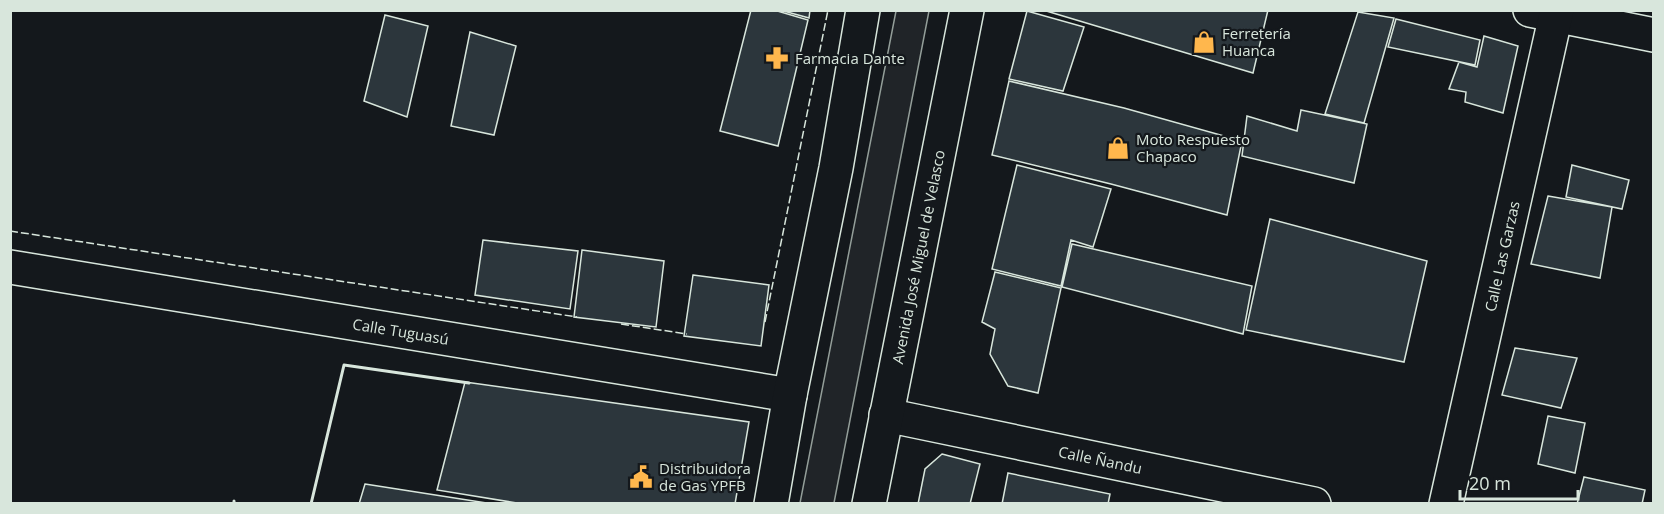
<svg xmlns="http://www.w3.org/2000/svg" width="1664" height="514" font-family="'Open Sans',sans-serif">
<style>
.garden{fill:#202428;stroke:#939e99;stroke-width:1.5}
.building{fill:#2c363c;stroke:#d8e6dc;stroke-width:1.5}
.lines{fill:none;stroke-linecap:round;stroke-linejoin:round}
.minor-casing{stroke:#d8e6dc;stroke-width:36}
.primary-casing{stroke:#d8e6dc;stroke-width:36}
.minor{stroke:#14181c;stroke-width:33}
.primary{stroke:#14181c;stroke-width:33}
.fence{stroke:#d8e6dc;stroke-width:1.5;stroke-dasharray:8 3;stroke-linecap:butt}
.wall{stroke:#d8e6dc;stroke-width:3}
.labels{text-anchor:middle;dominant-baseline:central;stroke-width:4.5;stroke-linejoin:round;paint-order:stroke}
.poi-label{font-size:15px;fill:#d8e6dc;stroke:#14181c;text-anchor:start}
.street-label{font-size:15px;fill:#d8e6dc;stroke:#14181c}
</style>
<rect width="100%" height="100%" fill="#14181c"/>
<!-- garden -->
<path class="garden" d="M896,11h33l-95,492h-34z"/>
<!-- building -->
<path class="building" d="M751,10h23l34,10 -30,126 -58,-15z
M780,10h30l-1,8z
M1043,10h225l-15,63z
M1027,11l57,16 -21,64 -54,-12z
M1358,12l36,6 -30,105 -39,-9z
M385,15l43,11 -21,91 -43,-16z
M1396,19l84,21 -5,25 -87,-18z
M470,32l46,14 -22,89 -43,-9z
M1484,36l34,10 -15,67 -38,-11 1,-10 -17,-3 10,-27 18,5z
M1009,81l115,27 118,33 -15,74 -116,-31 -119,-29z
M1301,110l66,14 -13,59 -112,-27 5,-40 50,15z
M1017,165l94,24 -18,58 -22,-7 -10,46 -69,-17z
M1572,165l57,15 -7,29 -56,-12z
M1548,196l64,11 -12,71 -69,-14z
M1270,219l157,42 -23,101 -158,-32z
M483,240l95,11 -8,58 -95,-14z
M1072,244l180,42 -9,48 -181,-47z
M582,250l82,11 -8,66 -82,-10z
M995,272l66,16 -23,105 -30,-7 -18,-32 5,-25 -13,-7z
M693,275l76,10 -8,61 -77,-10z
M1515,348l62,10 -16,50 -59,-13z
M465,382l284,40 -14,82h-212l-86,-14z
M1548,416l37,7 -10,50 -37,-9z
M942,454l38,10 -10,40h-52l7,-35z
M1008,473l102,21 -2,10h-106z
M1584,477l61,13 -3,14h-65z
M1584,477l61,13 -3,14h-65z
M365,484l128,20h-134z"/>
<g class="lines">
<!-- minor casing -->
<g class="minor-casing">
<g id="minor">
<path d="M1530,10l124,25"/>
<path id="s1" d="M10,267l780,128"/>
<path id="s2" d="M886,415l428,89"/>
<path id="s3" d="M1446,504l111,-494"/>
</g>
</g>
<!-- primary casing -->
<g class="primary-casing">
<g id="primary">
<path d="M771,504l19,-109 46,-227 27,-158"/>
<path id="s4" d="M869,504l98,-494"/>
</g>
</g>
<!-- minor -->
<use href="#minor" class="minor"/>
<!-- primary -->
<use href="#primary" class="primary"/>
<!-- fence -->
<path class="fence" d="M10,231l567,86
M765,322l63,-312
M621,324l66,10"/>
<!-- wall -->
<path class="wall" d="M234,504v-3
M311,504l33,-139 125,18"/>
</g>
<!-- icons -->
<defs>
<g id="shop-bare" transform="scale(1.8)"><path d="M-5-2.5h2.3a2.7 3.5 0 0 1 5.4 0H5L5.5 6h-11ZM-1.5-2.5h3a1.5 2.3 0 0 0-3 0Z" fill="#ffb74d" stroke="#14181c" stroke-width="2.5" paint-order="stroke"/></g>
<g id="pharmacy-bare" transform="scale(1.8)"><path d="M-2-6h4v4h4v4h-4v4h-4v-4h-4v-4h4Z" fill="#ffb74d" stroke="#14181c" stroke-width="2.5" paint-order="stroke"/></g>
<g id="civic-bare" transform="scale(1.8)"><path d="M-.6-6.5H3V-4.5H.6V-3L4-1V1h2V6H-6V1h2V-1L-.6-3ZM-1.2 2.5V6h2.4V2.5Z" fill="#ffb74d" stroke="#14181c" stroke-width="2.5" paint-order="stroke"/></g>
</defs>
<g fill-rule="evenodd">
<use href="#shop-bare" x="1204" y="42"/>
<use href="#pharmacy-bare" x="777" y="58"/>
<use href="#shop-bare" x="1118" y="148"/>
<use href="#civic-bare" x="641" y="477"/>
</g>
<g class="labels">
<!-- poi labels -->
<g class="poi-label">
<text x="1222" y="33">Ferretería<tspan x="1222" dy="17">Huanca</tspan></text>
<text x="795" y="58">Farmacia Dante</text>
<text x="1136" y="139">Moto Respuesto<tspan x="1136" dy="17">Chapaco</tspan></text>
<text x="659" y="468">Distribuidora<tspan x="659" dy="17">de Gas YPFB</tspan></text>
</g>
<!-- street labels -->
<g class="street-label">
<text stroke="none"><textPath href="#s4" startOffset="252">Avenida José Miguel de Velasco</textPath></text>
<text stroke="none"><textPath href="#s3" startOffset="254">Calle Las Garzas</textPath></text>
<text stroke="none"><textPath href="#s1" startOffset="396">Calle Tuguasú</textPath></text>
<text stroke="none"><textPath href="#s2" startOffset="219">Calle Ñandu</textPath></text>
</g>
</g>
<!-- border -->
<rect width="1664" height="514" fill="none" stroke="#d8e6dc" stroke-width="24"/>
<!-- scale -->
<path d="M1460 490v9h118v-9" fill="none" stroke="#d8e6dc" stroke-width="3"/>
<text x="1469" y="490" font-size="18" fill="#d8e6dc" stroke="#14181c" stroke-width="4.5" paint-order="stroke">20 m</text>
</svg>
